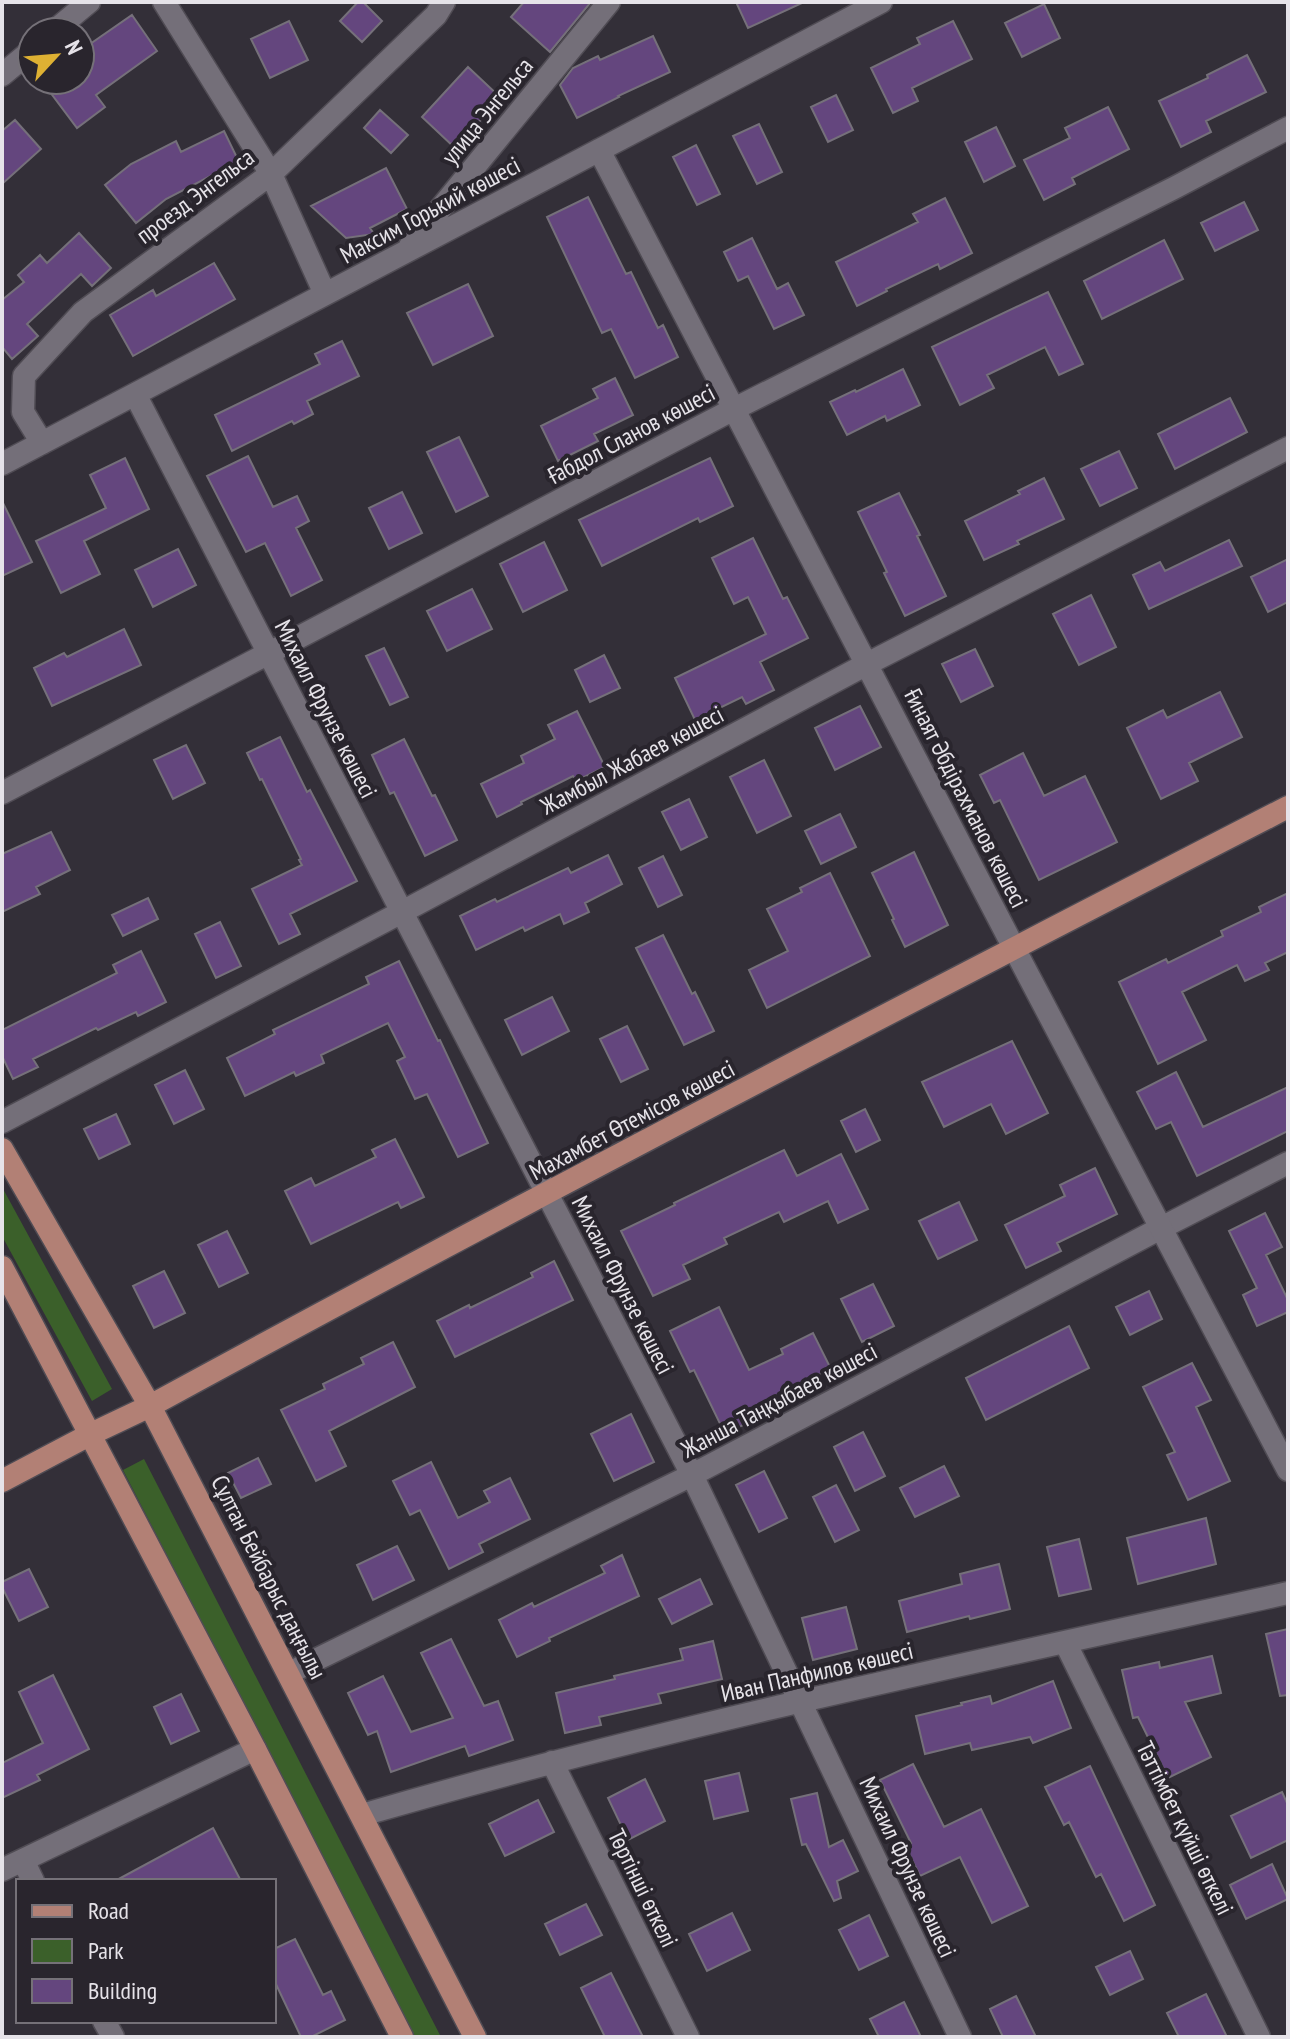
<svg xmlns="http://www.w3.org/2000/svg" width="1290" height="2039" font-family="'PT Sans Narrow',sans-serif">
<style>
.green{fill:#3b602a}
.building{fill:#64467e;stroke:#75707a;stroke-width:2}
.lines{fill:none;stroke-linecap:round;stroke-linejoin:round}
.minor-casing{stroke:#504c54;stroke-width:25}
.tertiary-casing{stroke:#504c54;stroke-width:25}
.primary-casing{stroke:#504c54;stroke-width:25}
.minor{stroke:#746f79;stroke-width:22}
.tertiary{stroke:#746f79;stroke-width:22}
.primary{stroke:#b28075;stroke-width:22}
.labels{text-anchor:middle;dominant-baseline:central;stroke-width:8;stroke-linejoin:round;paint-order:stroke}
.street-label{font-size:24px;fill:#e6e3e9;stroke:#29252d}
</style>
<rect width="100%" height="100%" fill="#332f38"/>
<!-- green -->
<path class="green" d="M2,1187l110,202 -20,12 -90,-165z
M144,1459l297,578h-26l-292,-567z"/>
<!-- building -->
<path class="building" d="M358,2h5l19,19 -20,21 -22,-21z
M524,2h67l-41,50 -39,-35z
M736,2h68l-56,26z
M1044,4l16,34 -38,19 -17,-34z
M132,15l25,36 -61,44 9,12 -28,21 -36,-48h39v-29z
M289,21l19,39 -38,18 -19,-39z
M953,21l19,38 -60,29 6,13 -25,12 -22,-45 49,-24 -3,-6z
M653,36l17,36 -52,24 1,1 -42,21 -17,-33 13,-17 25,-12 2,4z
M1247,55l19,37 -60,29 5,11 -30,15 -22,-46 49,-23 -1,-3z
M468,67l33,31 -46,50 -33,-31z
M836,95l17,35 -25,12 -17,-35z
M1108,107l21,42 -57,29 3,6 -31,16 -20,-40 46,-22 -5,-10z
M380,110l28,25 -17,18 -27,-25z
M15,120l26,29 -39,35v-53z
M759,124l23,48 -25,12 -24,-48z
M996,127l19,39 -31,16 -19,-40z
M224,131l18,37 -23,11 -3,-6 -50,26 -30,24 -31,-38 26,-21 45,-23 5,11z
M696,145l24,49 -23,11 -24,-48z
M386,168l21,41 -37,19 4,6 -28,4 -35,-32z
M588,197l38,77 5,-2 27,56 5,-3 15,32 -43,21 -24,-49 -9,4 -55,-116z
M945,198l27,55 -32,16 -2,-5 -52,25 1,2 -30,15 -21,-44 82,-40 -5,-8z
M1244,202l14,28 -43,21 -14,-28z
M79,233l32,35 -19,18 -11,-12 -54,50 11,12 -26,23 -10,-12v-47l22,-18 -6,-7 22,-20 7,8z
M752,238l25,51 11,-6 16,32 -30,14 -26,-53 -10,5 -14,-29z
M1164,240l19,39 -81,40 -18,-38z
M214,263l21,36 -102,57 -23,-41 43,-25 3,6z
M468,284l25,52 -60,29 -26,-52z
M1048,292l35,72 -24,11 -14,-28 -58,28 7,13 -34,17 -28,-58z
M342,341l17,35 -52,25 6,13 -19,10 -2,-3 -60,30 -17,-36 105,-51 -5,-10z
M903,369l17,36 -33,16 -2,-5 -38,19 -17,-33 25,-12 1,2z
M615,378l18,37 -39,19 4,7 -40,20 -17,-35 57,-28 -5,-9z
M1230,398l17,34 -72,37 -17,-35z
M459,437l29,59 -32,16 -29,-60z
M1119,451l18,37 -37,18 -19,-37z
M248,456l25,51 24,-11 12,25 -13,7 26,52 -31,16 -26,-53 -19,9 -39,-76z
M125,458l24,51 -65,32 16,33 -39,19 -25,-52 70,-33 -16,-33z
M710,458l23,48 -33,16 -2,-4 -96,48 -23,-46z
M1044,478l20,41 -47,22 2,3 -35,16 -19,-39 55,-27 -2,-3z
M402,492l20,41 -33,16 -20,-41z
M899,493l21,42 -3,1 29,60 -41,20 -21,-43 3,-1 -29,-60z
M2,501l30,61 -30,14z
M753,538l30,61 4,-2 21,41 -48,24 14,28 -28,14 -4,-7 -47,23 -20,-42 91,-44 -18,-37 -14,7 -22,-46z
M1229,540l13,26 -93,43 -16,-34 27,-13 5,9z
M544,542l23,48 -44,22 -23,-48z
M178,549l18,36 -43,22 -18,-37z
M1288,559v43l-20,10 -17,-35z
M472,589l20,40 -45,22 -20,-40z
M1091,595l25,52 -37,18 -26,-51z
M124,629l17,36 -89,41 -18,-38 30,-15 3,4z
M384,648l24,49 -18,8 -24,-49z
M975,649l18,37 -32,16 -19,-38z
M604,655l16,33 -30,14 -15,-32z
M1220,692l22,45 -53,26 9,18 -37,18 -34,-71 36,-18 4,8z
M860,706l21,41 -46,23 -20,-42z
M577,711l28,56 -29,14 -3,-5 -52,26 1,2 -25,13 -16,-33 43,-21 -3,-7 34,-17 -7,-14z
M280,737l27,55 3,-2 47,91 -67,33 10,20 -21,10 -27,-55 50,-24 -3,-5 2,-1 -39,-80 -2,1 -13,-27z
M404,739l28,57 3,-1 22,45 -32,16 -31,-64 -4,2 -18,-39z
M186,745l19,38 -32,16 -19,-39z
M1023,753l21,43 41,-20 32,66 -78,38 -39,-80 -6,3 -14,-28z
M764,760l27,56 -34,17 -27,-56z
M689,799l18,38 -26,13 -19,-38z
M840,814l16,33 -35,17 -16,-33z
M51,832l19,38 -34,17 4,7 -38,18v-58z
M914,852l34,73 -43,22 -13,-27 2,-1 -22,-46z
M608,855l14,29 -37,19 4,9 -25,12 -4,-10 -35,17 -2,-4 -47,23 -16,-34 35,-17 2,3 71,-34 3,5z
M663,856l19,39 -24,12 -19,-39z
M830,873l40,83 -103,52 -18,-38 39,-19 -21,-42 35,-17 -2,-4z
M1288,893v59l-23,11 4,7 -24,11 -8,-16 -55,27 24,48 -48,24 -39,-82 47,-23 2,4 55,-27 -2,-5 40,-19 -2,-5z
M148,898l10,21 -35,17 -11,-21z
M220,922l21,44 -25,12 -21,-44z
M663,935l29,59 3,-2 19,39 -30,14 -48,-97z
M141,951l25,51 -28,14 -2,-4 -38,18 -2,-2 -63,31 5,8 -25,12 -11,-23v-26l115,-57 -4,-8z
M399,961l39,80 2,-1 48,103 -30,14 -31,-63 -12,5 -18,-38 8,-4 -17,-34 -67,32 3,8 -28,13 -2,-4 -49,24 -18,-38 48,-24 -2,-4 96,-46 -3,-7z
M552,997l17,34 -47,24 -17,-35z
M627,1026l21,43 -27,13 -21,-43z
M1012,1041l36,72 -42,21 -15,-30 -47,23 -22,-45z
M185,1070l19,39 -30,15 -19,-39z
M1176,1072l27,55 85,-40v44l-91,45 -26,-54 -15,7 -19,-37z
M865,1109l15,31 -24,12 -15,-31z
M116,1114l14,30 -31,15 -15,-30z
M395,1139l29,58 -23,11 -3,-6 -87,42 -26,-53 26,-13 4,8 61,-29 -4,-7z
M784,1150l13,26 44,-22 27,55 -30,14 -10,-22 -44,21 -5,-10 -55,26 3,6 -44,21 7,14 -37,17 -32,-65 54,-26 -1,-2z
M1095,1168l22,46 -60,29 4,8 -35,17 -21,-43 60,-29 -5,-11z
M959,1202l18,38 -39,19 -19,-38z
M1265,1213l17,34 -16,8 22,45v12l-31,14 -14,-31 14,-7 -28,-57z
M227,1231l21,42 -29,14 -21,-42z
M554,1261l19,39 -118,57 -18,-36 32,-16 1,3 63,-31 -2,-4z
M164,1271l21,42 -31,15 -21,-42z
M873,1284l21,42 -32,16 -21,-43z
M1149,1291l13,28 -32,16 -14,-28z
M719,1307l30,63 34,-16 -2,-5 32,-16 18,36 -62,30 5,11 -49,24 -31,-64 -4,2 -20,-41z
M1069,1326l20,42 -103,52 -20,-42z
M393,1342l22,45 -86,44 17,35 -30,15 -35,-71 44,-21 -2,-5 41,-20 -3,-6z
M1192,1363l19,37 -15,7 34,74 -42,19 -21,-45 8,-3 -32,-65z
M631,1414l23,48 -40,19 -23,-47z
M863,1432l22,44 -30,15 -21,-44z
M258,1458l13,26 -30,14 -13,-25z
M431,1462l27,56 32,-16 -6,-11 26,-13 20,41 -51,25 4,8 -34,17 -29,-59 -10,5 -17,-34z
M944,1466l15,30 -44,21 -15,-29z
M764,1471l23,47 -28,14 -23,-47z
M836,1485l23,45 -24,12 -22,-45z
M1206,1518l10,46 -78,20 -11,-46z
M1079,1539l12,50 -32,7 -12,-49z
M397,1546l17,34 -41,20 -16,-35z
M622,1555l17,41 -90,42 1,3 -33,16 -18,-37 33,-17 2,4 71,-34 -4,-7z
M999,1564l11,45 -40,10 -1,-3 -62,16 -8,-31 63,-17 -2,-10z
M29,1569l19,38 -29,14 -17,-34v-5z
M700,1579l12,25 -40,20 -13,-25z
M846,1607l11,42 -44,11 -11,-42z
M1288,1629v66l-8,1 -14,-62z
M451,1639l33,67 14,-5 15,39 -44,16 -4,-10 -74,26 -14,-41 -9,4 -20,-42 35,-17 28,56 42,-14 -32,-65z
M713,1641l9,38 -64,15 3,9 -62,14 2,8 -36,8 -9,-40 59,-14 -1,-3 69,-16 -3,-11z
M1212,1656l9,37 -36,9 26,55 -43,21 -30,-61 -5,1 -11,-48 37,-8 1,6z
M53,1675l36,74 -52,26 3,5 -38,18v-35l41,-20 -24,-51z
M1053,1681l18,47 -38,15 -3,-6 -58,13 -2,-7 -45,11 -9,-38 46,-11 -1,-2 29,-7 2,8z
M181,1694l18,37 -28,13 -17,-37z
M913,1764l31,63 37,-18 47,97 -36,17 -32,-66 -40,19 -15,-30 6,-3 -31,-63z
M1090,1766l65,139 -31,16 -23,-47 -5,3 -27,-55 -5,3 -19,-38z
M739,1773l9,38 -34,8 -9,-38z
M645,1779l20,42 -37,19 -20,-42z
M1282,1792l6,13v35l-37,18 -20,-42z
M817,1793l12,54 14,-7 15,31 -21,10 4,17 -7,3 -28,-57 -4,1 -11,-46z
M538,1800l16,32 -49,24 -16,-32z
M213,1828l28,53h-126z
M1272,1864l16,35 -42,20 -16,-34z
M586,1904l16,31 -42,20 -15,-31z
M732,1913l18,37 -43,21 -18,-37z
M869,1915l19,41 -29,14 -20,-40z
M295,1939l28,56 8,-4 14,29 -34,17h-10l-27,-57v-31z
M1130,1951l13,28 -33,16 -14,-28z
M611,1973l32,64h-38l-24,-49z
M1206,1994l21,43h-48l-12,-24z
M1016,1996l20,41h-33l-13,-28z
M904,2002l17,35h-42l-9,-18z"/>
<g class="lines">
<!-- minor casing -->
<g class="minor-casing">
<path id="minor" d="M164,2l107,172 54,120
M53,32l36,-30
M2,75l30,-25
M599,150l415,798
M410,246l199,-244
M135,394l557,1081 268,562
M42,443l-19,-31 1,-36 59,-64 188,-138 165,-159 8,-13
M2,464l879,-462
M2,793l732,-384 440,-221 114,-60
M2,1122l400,-210 465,-248 421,-216
M1065,1642l194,395
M289,1673l403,-198 469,-247 127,-65
M552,1762l136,275
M362,1815c305,-89 616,-154 926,-222
M23,1860l10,21
M2,1870l253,-121
M104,2021l9,16"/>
</g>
<!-- tertiary casing -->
<g class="tertiary-casing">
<path id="tertiary" d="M1014,948l274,522"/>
</g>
<!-- primary casing -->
<g class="primary-casing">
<path id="primary" d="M2,1149l148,257 325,631
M2,1267l253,482 147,288
M2,1481l89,-47 59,-28c376,-205 757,-403 1138,-599"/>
</g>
<!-- minor -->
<use href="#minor" class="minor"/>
<!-- tertiary -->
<use href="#tertiary" class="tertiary"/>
<!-- primary -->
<use href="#primary" class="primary"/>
</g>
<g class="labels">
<!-- street labels -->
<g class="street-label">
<text transform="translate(487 111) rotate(-51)">улица Энгельса</text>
<text transform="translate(195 196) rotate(-37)">проезд Энгельса</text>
<text transform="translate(430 210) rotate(-28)">Максим Горький көшесі</text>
<text transform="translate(631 434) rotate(-28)">Ғабдол Сланов көшесі</text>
<text transform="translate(326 709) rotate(63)">Михаил Фрунзе көшесі</text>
<text transform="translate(632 760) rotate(-28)">Жамбыл Жабаев көшесі</text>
<text transform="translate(966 798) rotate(63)">Ғинаят Әбдірахманов көшесі</text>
<text transform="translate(632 1120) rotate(-28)">Махамбет Өтемісов көшесі</text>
<text transform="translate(623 1285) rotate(63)">Михаил Фрунзе көшесі</text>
<text transform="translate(779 1400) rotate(-28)">Жанша Таңқыбаев көшесі</text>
<text transform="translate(269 1577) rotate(63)">Сұлтан Бейбарыс даңғылы</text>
<text transform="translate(817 1672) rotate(-13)">Иван Панфилов көшесі</text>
<text transform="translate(1185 1828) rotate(64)">Тәттімбет күйші өткелі</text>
<text transform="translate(908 1867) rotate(65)">Михаил Фрунзе көшесі</text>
<text transform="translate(643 1888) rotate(64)">Төртінші өткелі</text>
</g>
</g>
<!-- border -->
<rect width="1290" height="2039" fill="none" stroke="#e6e3e9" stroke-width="8"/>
<!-- legend -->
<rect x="16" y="1879" width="260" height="144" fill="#29252d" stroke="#757178" stroke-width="2"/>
<rect x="32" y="1905" width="40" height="12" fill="#b28075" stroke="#757178" stroke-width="2"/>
<text x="88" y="1919" font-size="24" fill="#e6e3e9">Road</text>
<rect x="32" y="1939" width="40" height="24" fill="#3b602a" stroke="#757178" stroke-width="2"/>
<text x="88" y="1959" font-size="24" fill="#e6e3e9">Park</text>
<rect x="32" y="1979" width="40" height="24" fill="#64467e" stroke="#757178" stroke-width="2"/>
<text x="88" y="1999" font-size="24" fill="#e6e3e9">Building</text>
<!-- north arrow -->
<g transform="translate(56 56) rotate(64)"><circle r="38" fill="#29252d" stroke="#757178" stroke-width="2"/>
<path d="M0-6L14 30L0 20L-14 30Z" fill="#deb133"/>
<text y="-12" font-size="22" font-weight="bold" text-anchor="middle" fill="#e6e3e9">N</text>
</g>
</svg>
